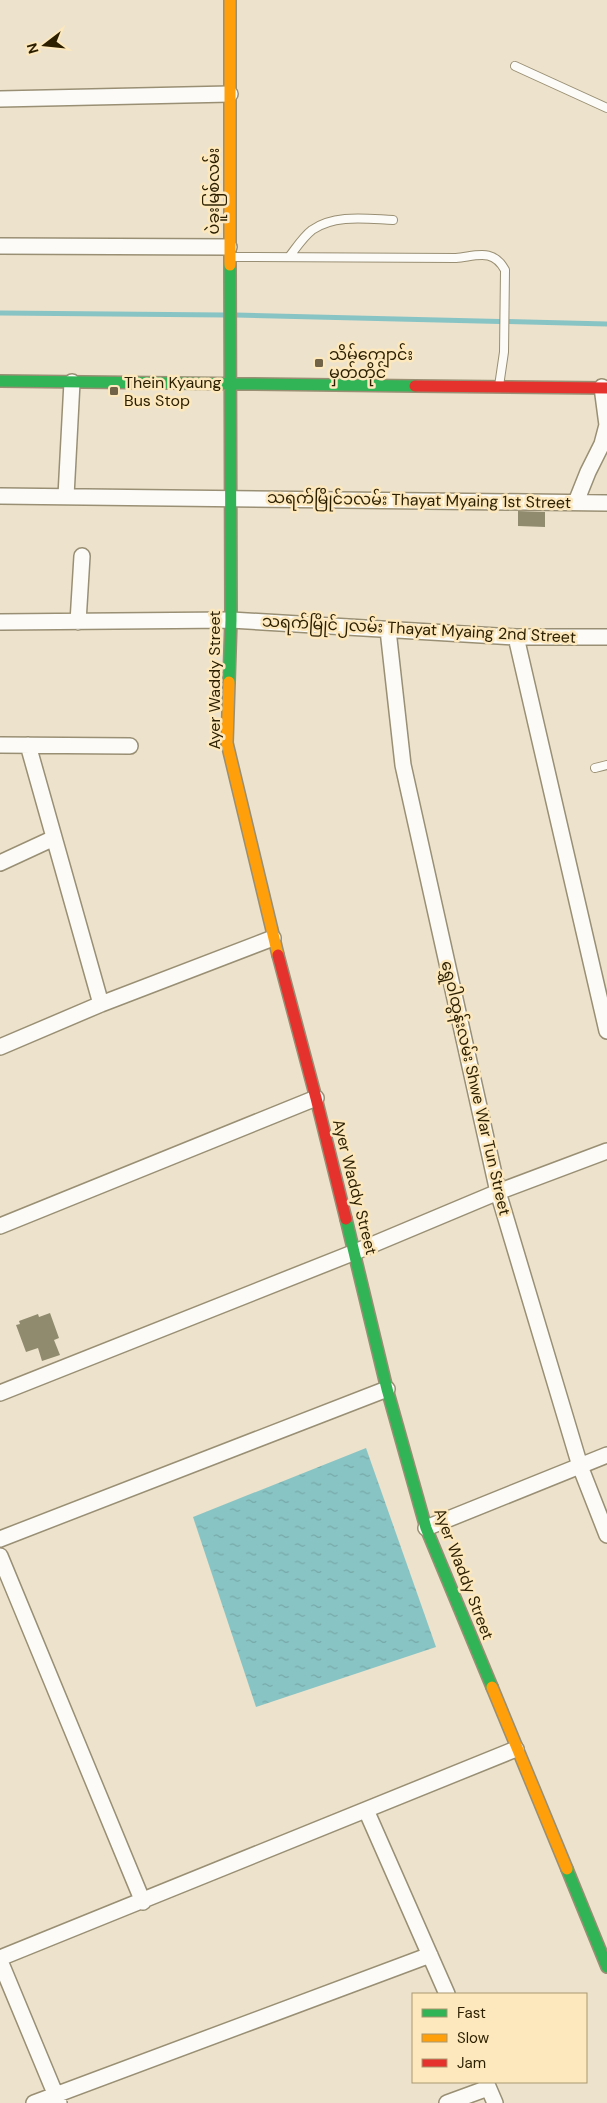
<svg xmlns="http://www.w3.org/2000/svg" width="607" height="2103" font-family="'DM Sans','Noto Sans Myanmar',sans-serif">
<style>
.water{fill:url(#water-ripples)}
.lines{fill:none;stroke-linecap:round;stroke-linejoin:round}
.stream{stroke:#89c4c5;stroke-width:5}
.building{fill:#908b6f}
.lane-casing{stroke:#998f74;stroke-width:10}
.street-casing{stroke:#998f74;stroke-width:18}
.fast-casing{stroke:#998f74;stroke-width:14}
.slow-casing{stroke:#998f74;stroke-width:14}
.jam-casing{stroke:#998f74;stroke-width:14}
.lane{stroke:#fcfbf7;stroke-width:8}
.street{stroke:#fcfbf7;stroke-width:15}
.fast{stroke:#30b455;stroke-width:11}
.slow{stroke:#ff9f0a;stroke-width:11}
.jam{stroke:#e5322d;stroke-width:11}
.poi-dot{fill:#706347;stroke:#fce8bc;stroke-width:2}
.labels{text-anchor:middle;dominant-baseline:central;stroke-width:5;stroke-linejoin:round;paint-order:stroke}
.street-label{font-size:16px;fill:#2c1f00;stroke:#fce8bc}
.poi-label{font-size:16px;fill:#2c1f00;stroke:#fce8bc;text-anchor:start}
</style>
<defs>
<pattern id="water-ripples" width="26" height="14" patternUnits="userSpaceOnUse" patternTransform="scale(1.25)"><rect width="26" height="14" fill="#89c4c5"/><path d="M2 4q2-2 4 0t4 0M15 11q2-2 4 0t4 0" fill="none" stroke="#76a8a7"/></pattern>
</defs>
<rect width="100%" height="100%" fill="#ede2cb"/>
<!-- water -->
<path class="water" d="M366,1448l70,199 -180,60 -63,-190z"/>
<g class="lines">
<!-- stream -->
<path class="stream" d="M0,313l224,2
M235,315l372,9"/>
</g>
<!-- building -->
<path class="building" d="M518,511l27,1v15l-27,-1z
M50,1313l9,25 -5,2 6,15 -18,6 -4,-13 -12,4 -10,-27 4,-1 -1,-3 19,-7 1,3z"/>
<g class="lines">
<!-- lane casing -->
<g class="lane-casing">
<path id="lane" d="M515,66l92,42
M231,257l225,1c21,-2 37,-10 49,12l-1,82 -5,34
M289,257c7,-9 14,-20 23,-27 23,-16 55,-11 81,-10
M595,768l12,-3"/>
</g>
<!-- street casing -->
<g class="street-casing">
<path id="street" d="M0,99l230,-5
M0,246l229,1
M0,496l607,7
M66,496l6,-114
M576,502l12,-30 14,-28 5,-19 -5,-38
M0,622l231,-2 285,17h91
M78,622l4,-66
M388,630l15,135 95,427 82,274 27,69
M516,637l91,394
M0,745l130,1
M28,745l73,259
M0,863l54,-25
M0,1047l101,-43 172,-66
M0,1226l316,-128
M0,1393l355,-141 143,-60 109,-41
M426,1528l181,-73
M0,1539l387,-150
M0,1556l143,346
M366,1810l81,184
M0,1958l516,-209
M0,1961l59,142
M486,2082l9,21
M34,2103l396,-148
M447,2103l41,-15"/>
</g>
<!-- fast casing -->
<g class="fast-casing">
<path id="fast" d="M0,381l415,5
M229,682l2,-62 -1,-355
M346,1219l41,170 39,139 66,159
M567,1869l40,98"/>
</g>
<!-- slow casing -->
<g class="slow-casing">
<path id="slow" d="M230,0v265
M229,682l-2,61 51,212
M492,1687l75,182"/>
</g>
<!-- jam casing -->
<g class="jam-casing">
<path id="jam" d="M415,386l192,2
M278,955l38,143 30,121"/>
</g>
<!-- lane -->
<use href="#lane" class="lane"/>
<!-- street -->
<use href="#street" class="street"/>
<!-- fast -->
<use href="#fast" class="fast"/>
<!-- slow -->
<use href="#slow" class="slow"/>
<!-- jam -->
<use href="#jam" class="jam"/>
</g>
<!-- markers -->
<g class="poi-dot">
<rect x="314" y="358" width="10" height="10" rx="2.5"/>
<rect x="109" y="386" width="10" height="10" rx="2.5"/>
</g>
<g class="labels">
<!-- street labels -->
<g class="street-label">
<text transform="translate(213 191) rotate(-90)">ပဲခူးမြစ်လမ်း</text>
<text transform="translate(419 500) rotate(1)">သရက်မြိုင်၁လမ်း Thayat Myaing 1st Street</text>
<text transform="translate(419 629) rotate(3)">သရက်မြိုင်၂လမ်း Thayat Myaing 2nd Street</text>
<text transform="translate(214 680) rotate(-90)">Ayer Waddy Street</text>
<text transform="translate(476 1088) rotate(77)">ရွှေဝါထွန်းလမ်း Shwe War Tun Street</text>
<text transform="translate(355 1187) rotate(76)">Ayer Waddy Street</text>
<text transform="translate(464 1574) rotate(69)">Ayer Waddy Street</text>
</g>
<!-- poi labels -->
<g class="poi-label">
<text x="329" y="354">သိမ်ကျောင်း<tspan x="329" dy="18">မှတ်တိုင်</tspan></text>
<text x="124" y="382">Thein Kyaung<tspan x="124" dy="18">Bus Stop</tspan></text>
</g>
</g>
<!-- legend -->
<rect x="412" y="1993" width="175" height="90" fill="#fce8bc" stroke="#a99871"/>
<rect x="422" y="2009" width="25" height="8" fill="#30b455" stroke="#a99871"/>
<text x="457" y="2018" font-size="15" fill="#2c1f00">Fast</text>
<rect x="422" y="2034" width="25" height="8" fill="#ff9f0a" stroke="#a99871"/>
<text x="457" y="2043" font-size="15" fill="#2c1f00">Slow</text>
<rect x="422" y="2059" width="25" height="8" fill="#e5322d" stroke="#a99871"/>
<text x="457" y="2068" font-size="15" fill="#2c1f00">Jam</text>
<!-- north arrow -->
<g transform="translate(45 45) rotate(254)" stroke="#fce8bc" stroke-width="4" paint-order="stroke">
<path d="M0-4L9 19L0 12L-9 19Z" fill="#2c1f00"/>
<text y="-8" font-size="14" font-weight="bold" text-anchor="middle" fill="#2c1f00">N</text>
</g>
</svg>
